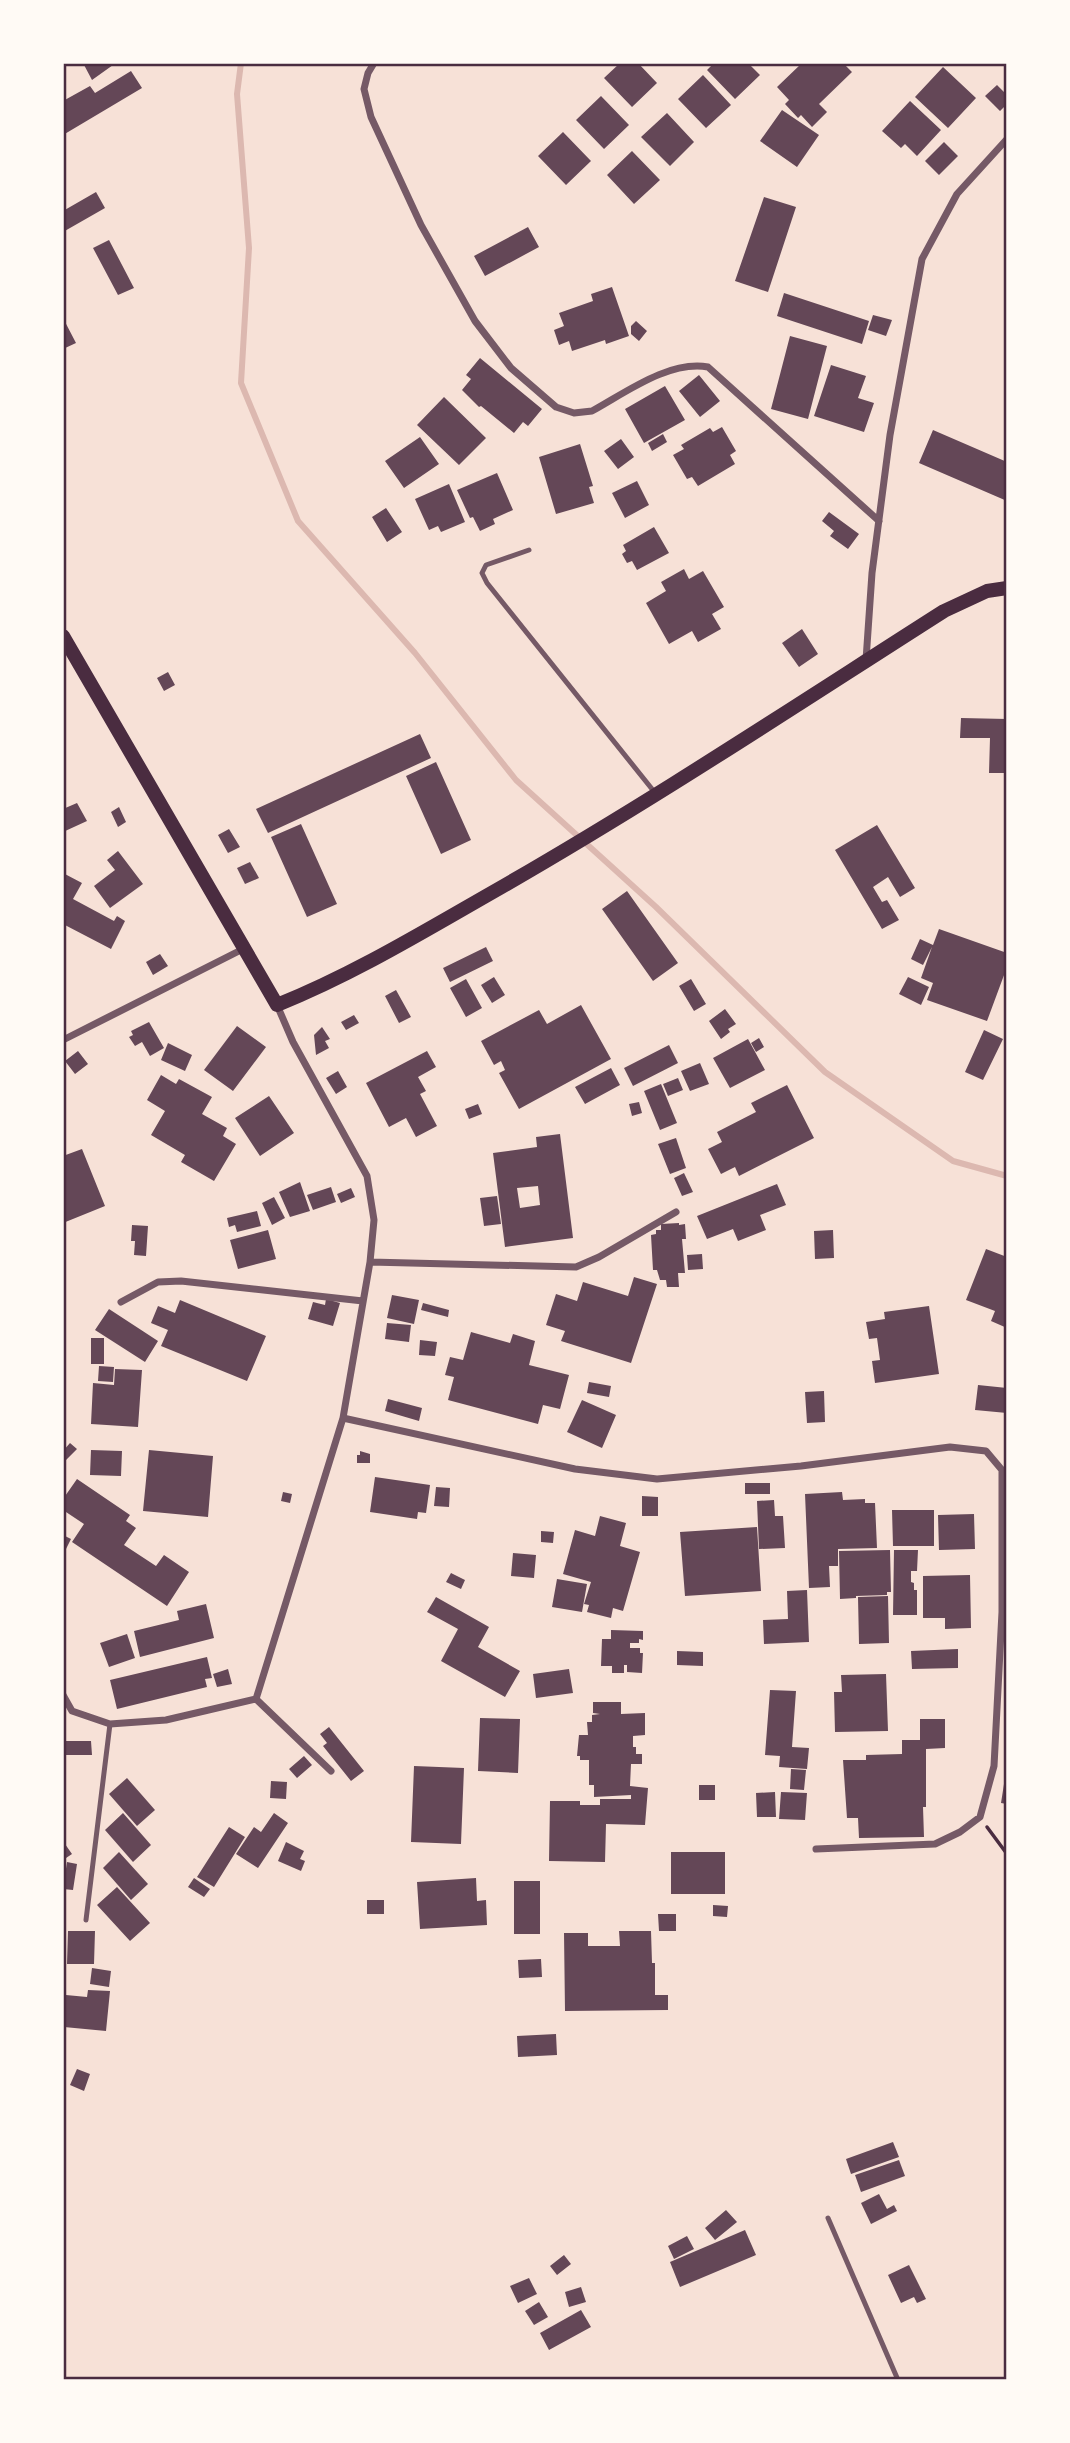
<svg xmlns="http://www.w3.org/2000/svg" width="1070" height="2443" font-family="'DejaVu Sans',sans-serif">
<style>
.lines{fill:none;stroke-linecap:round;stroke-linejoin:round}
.stream{stroke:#dcb8b0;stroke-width:6}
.building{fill:#644757;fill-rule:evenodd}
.path{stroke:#4a2c40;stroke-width:3.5}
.service{stroke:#755966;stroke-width:5}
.minor{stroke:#755966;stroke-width:7}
.secondary{stroke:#4a2c40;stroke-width:14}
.neatline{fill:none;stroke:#4a2c40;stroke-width:2.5}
</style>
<rect width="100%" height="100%" fill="#f7e1d7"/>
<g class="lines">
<!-- stream -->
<path class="stream" d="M241,63l-4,31 12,154 -8,135 57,138 117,132 101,127 140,127 169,165 128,89 54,15"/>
</g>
<!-- building -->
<path class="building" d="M83,63h29l1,2 -21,15z
M620,63h18l19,20 -25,24 -28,-29z
M714,63h34l12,12 -25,24 -28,-29z
M802,63h41l9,9 -33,32 8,8 -15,15 -11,-12 -3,3 -13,-14 4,-4 -12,-13z
M943,67l33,31 -28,30 -33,-31z
M131,71l11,17 -79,47v-34l27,-15 5,7z
M703,75l28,30 -25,23 -28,-29z
M997,85l10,10v9l-7,7 -15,-15z
M601,96l28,29 -25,24 -28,-29z
M910,101l31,29 -24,26 -12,-12 -4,4 -19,-17z
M782,110l37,25 -22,32 -37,-26z
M667,113l27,29 -24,24 -29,-29z
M563,132l28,29 -25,24 -28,-29z
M944,142l14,14 -19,19 -14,-14z
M632,151l28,29 -26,24 -27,-29z
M96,192l9,16 -42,24v-21z
M764,197l32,10 -28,85 -33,-11z
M528,227l11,20 -54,29 -11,-20z
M109,240l25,48 -16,7 -25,-47z
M612,287l17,49 -23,8 -1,-4 -33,11 -3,-10 -10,4 -5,-15 10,-4 -5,-13 34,-12 -2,-7z
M784,293l85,28 -7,23 -85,-28z
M873,315l19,5 -6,16 -18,-6z
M63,318l13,25 -13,6z
M636,321l11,10 -8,10 -8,-7v-8z
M790,336l37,10 -19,73 -37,-10z
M480,358l62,51 -14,17 -5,-4 -9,11 -33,-27 -2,1 -17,-17 9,-11 -5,-4z
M831,365l35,11 -8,22 16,5 -10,29 -50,-16z
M699,375l21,26 -20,16 -21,-26z
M665,386l20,34 -41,23 -19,-34z
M444,397l42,41 -27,27 -42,-40z
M722,427l14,24 -6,4 5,9 -37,22 -6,-9 -5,2 -14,-24 11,-6 -3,-4 29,-17 3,4z
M933,430l74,32v39l-88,-38z
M663,434l4,8 -15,9 -4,-8z
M420,437l19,27 -35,24 -19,-27z
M621,439l13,18 -16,12 -14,-18z
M580,444l13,42 -4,1 5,16 -38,11 -17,-57z
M497,473l16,37 -20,9 2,5 -15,7 -7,-14 -3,1 -13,-28z
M637,481l12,24 -24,13 -13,-25z
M449,484l16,38 -24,10 -3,-6 -9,4 -14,-31z
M386,508l16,24 -15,10 -15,-25z
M829,512l30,22 -11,15 -18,-13 4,-5 -12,-10z
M654,527l15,26 -32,17 -5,-9 -5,2 -5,-9 4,-3 -3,-6z
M684,569l5,10 14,-8 21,36 -12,7 9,15 -23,13 -6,-11 -23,13 -23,-41 20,-12 -5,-9z
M802,629l16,25 -19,13 -17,-24z
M168,672l7,13 -11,6 -7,-13z
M961,718l46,1v54h-18l1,-35h-30z
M420,734l11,24 -163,75 -12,-24z
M436,762l35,78 -30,14 -35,-78z
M77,803l10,18 -24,11v-23z
M119,807l7,15 -8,5 -7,-15z
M301,824l36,80 -30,13 -36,-80z
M877,825l38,63 -15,9 -12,-20 -15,10 9,15 5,-2 12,20 -17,9 -47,-79z
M229,829l11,18 -12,6 -10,-18z
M118,851l25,33 -33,24 -16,-22 21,-16 -8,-10z
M250,862l9,16 -14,6 -8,-16z
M63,873l19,10 -9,16 41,22 3,-5 8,5 -14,28 -48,-25z
M627,891l51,72 -25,18 -51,-72z
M939,929l68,24v14l-20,54 -60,-21 6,-17 -12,-5 11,-31 -9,18 -12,-6 9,-20 13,6z
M486,947l7,14 -43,21 -7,-14z
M160,954l8,12 -15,9 -7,-13z
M494,977l11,18 -13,8 -11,-18z
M908,977l21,10 -8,18 -22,-11z
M466,979l16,29 -16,9 -16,-29z
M691,979l15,25 -12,7 -15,-25z
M396,990l15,27 -12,6 -14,-27z
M581,1005l30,54 -92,50 -20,-36 6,-3 -4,-9 -7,4 -13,-24 58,-31 8,14z
M725,1009l11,15 -8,5 2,3 -9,7 -12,-18z
M354,1015l5,8 -13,7 -5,-8z
M149,1022l15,26 -14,8 -8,-14 -7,4 -6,-9 4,-2 -2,-4z
M237,1026l29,21 -33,44 -29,-21z
M322,1027l8,12 -5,2 4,7 -13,7 -2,-20z
M984,1030l19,9 -20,41 -18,-8z
M759,1038l5,9 -8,5 -5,-9z
M748,1039l17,31 -35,18 -17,-30z
M168,1043l24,12 -7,16 -24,-11z
M669,1045l9,18 -45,23 -9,-18z
M78,1051l10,13 -13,10 -10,-13z
M427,1051l9,16 -18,10 8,14 -6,3 17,32 -21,11 -10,-19 -17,9 -23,-44z
M700,1063l9,21 -19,7 -9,-20z
M611,1068l9,17 -35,19 -10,-17z
M338,1071l9,16 -11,7 -10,-16z
M161,1075l15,9 3,-5 33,18 -10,17 25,14 -4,8 13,8 -22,37 -33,-19 4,-7 -34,-20 14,-24 -18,-11z
M678,1078l5,12 -15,6 -5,-12z
M661,1084l16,39 -17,7 -16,-39z
M787,1085l27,53 -75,38 -4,-9 -14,7 -13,-25 14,-7 -5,-10 39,-20 -5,-9z
M269,1096l25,37 -34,23 -25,-38z
M639,1102l3,11 -10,3 -3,-12z
M478,1104l4,10 -13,5 -4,-10z
M560,1134l13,104 -68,9 -12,-94 44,-6 -1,-10zM538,1186l2,19 -20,3 -3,-20z
M676,1138l10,30 -16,6 -12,-30z
M82,1149l23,57 -42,17v-67z
M684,1173l9,19 -11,4 -8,-18z
M300,1182l10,29 -20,6 -11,-25z
M777,1184l9,21 -26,10 6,15 -28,11 -5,-12 -26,10 -10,-23z
M331,1187l5,15 -23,8 -6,-15z
M351,1188l4,9 -14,6 -4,-9z
M497,1196l4,28 -17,2 -4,-28z
M274,1197l11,21 -13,7 -10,-22z
M257,1211l4,15 -24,6 -2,-7 -6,2 -2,-9z
M679,1223v2l6,-1 1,15h-4l3,34h-7l1,14h-12l-1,-7h-6l-3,-10h-4l-2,-35 5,-1v-4h5v-6z
M132,1225l16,1 -2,30 -12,-1 1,-14h-4z
M268,1230l8,29 -38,10 -8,-29z
M833,1230l1,28 -19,1 -1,-28z
M986,1249l21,8v71l-16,-7 4,-10 -29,-11z
M702,1254l1,15 -15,1 -1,-15z
M634,1277l23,7 -26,79 -70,-22 4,-10 -19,-6 10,-31 21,7 6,-19 45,14z
M392,1295l27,5 -5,24 -27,-6z
M326,1299l14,4 -7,23 -25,-7 5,-17 12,3z
M180,1300l86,36 -19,45 -86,-35 7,-16 -17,-7 7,-17 17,7z
M423,1303l26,7 -1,7 -27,-7z
M929,1306l10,68 -64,9 -3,-22 8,-1 -3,-22 -8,1 -3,-17 19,-3 -1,-7z
M109,1309l49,32 -13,21 -50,-32z
M387,1323l24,2 -2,17 -24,-3z
M471,1332l39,11 3,-9 22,7 -6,24 40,10 -9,34 -17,-4 -5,19 -90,-24 6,-23 -9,-2 5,-18 13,3z
M91,1338h13v26h-13z
M420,1340l17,2 -2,14 -16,-1z
M99,1366l15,1 -1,15 -15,-1z
M115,1369l27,1 -4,57 -47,-3 2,-41 21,2z
M589,1382l22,4 -2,11 -22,-4z
M978,1385l29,3v25l-32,-3z
M824,1391l1,31 -18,1 -2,-31z
M388,1399l34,9 -3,13 -34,-10z
M582,1400l34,15 -14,33 -35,-16z
M70,1443l7,6 -14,14v-12z
M91,1450l31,1 -1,25 -31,-1z
M149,1450l64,6 -5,61 -65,-6z
M360,1451l10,3v9h-13v-8h3z
M375,1477l55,8 -4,28 -8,-1 -1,7 -47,-7z
M77,1479l53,36 -4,6 10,7 -12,17 32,21 8,-11 25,17 -22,34 -95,-64 12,-18 -21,-14v-11z
M745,1483h25v11h-25z
M436,1487l14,1 -1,19 -15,-1z
M283,1492l9,2 -2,9 -9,-2z
M842,1492l1,8 22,-1v4h10l2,45 -39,1v17h-9l1,21 -21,1 -4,-94z
M642,1496l16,1v19h-16z
M774,1500l1,16h8l2,32 -26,1 -2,-48z
M892,1510h42v36h-41z
M974,1514l1,35 -36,1 -1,-35z
M600,1516l26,7 -6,23 20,6 -17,59 -10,-3 -2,10 -24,-6 2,-7 -5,-1 7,-22 -28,-8 12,-44 20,6z
M757,1527l4,64 -76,5 -5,-64z
M541,1531l13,1 -1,11 -12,-1z
M63,1535l8,4 -8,16z
M890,1550l1,42h-4v3l-31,1v2l-16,1 -1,-48z
M894,1550h24l-1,21h-6v11l3,1v7h3v25h-24z
M513,1553l23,2 -2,23 -23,-2z
M451,1573l14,7 -4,9 -15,-7z
M970,1575l1,53 -26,1v-11h-22v-42z
M557,1579l30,5 -5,28 -30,-5z
M807,1590l2,52 -45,2 -1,-24 25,-1 -1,-28z
M888,1596l1,47 -30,1 -1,-47z
M436,1597l53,30 -11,20 42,24 -15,26 -64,-36 17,-32 -31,-17z
M206,1604l8,34 -74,19 -6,-26 45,-11 -2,-9z
M611,1630l32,1v9l-4,-1v4h-9v5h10v5h3l-1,20 -15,-1v-7h-3v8h-12v-7h-11l1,-27h9z
M127,1634l8,24 -26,9 -9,-24z
M958,1649v19l-46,1 -1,-18z
M677,1651l26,1v14l-26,-1z
M207,1657l5,21 -7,1 2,8 -90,22 -7,-29z
M228,1669l4,15 -15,3 -4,-13z
M569,1669l4,24 -37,5 -3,-24z
M886,1674l2,57 -53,1 -1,-40h8l-1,-17z
M770,1690l26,1 -4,56 17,1 -2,21 -28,-2 1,-11 -15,-1z
M593,1702h28v12l24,-1v22l-12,1v11h3v7h6v10h-11l-1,22 18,2 -3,37 -39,-1 -1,38 -56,-1 1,-60h30v4h20v-6h31v-4l-37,2v-12h-5v-25h-9v-4h-3l2,-21h9l-1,-13h5v-7l8,-1 -7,-1z
M480,1718l40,1 -2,54 -40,-2z
M920,1719h25v29l-19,1v58h-3l1,30 -65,1 -1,-20h-11l-4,-58h23v-5l36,-1v-14h18z
M329,1727l35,44 -13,10 -28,-35 4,-3 -7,-9z
M63,1741h28l1,14h-29z
M304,1756l8,9 -15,13 -8,-9z
M414,1766l50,2 -3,76 -50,-2z
M791,1769l15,1 -2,20 -14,-1z
M127,1778l28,32 -18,16 -28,-32z
M271,1781l16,1 -1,17 -16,-1z
M1004,1784h3v20l-6,-1z
M699,1785h16v15h-16z
M775,1792l1,25h-19l-1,-24z
M781,1792l26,1 -2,27 -26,-1z
M123,1813l28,32 -18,17 -28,-32z
M274,1813l14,10 -30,45 -22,-14 18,-27 7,5z
M229,1827l16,10 -31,50 -17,-10z
M286,1842l18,9 -4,8 5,2 -4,10 -23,-10z
M65,1844l7,10 -9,6v-14z
M119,1852l29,32 -17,16 -28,-32z
M671,1852h54v42h-54z
M67,1862l10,2 -4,26 -10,-1z
M194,1878l16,11 -6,8 -16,-10z
M476,1878l1,23 9,-1 1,25 -67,4 -3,-47z
M514,1881h26v53h-26z
M117,1887l33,36 -20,18 -33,-36z
M367,1900h17v14h-17z
M713,1905l15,1 -1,11 -14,-1z
M658,1914h18v17h-17z
M68,1931h27l-1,33h-27z
M619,1931h32l1,32h3v32h13v15l-103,1 -1,-78h24v13h32z
M541,1959l1,18 -23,1 -1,-18z
M92,1968l19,3 -2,16 -19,-3z
M88,1990l22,1 -4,40 -42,-4 2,-32 21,2z
M556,2034l1,21 -39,2 -1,-21z
M77,2069l13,5 -6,17 -14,-6z
M893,2142l6,15 -48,17 -5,-15z
M899,2160l6,16 -44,16 -6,-17z
M879,2194l8,15 7,-4 3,6 -26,13 -10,-21z
M726,2210l11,12 -22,18 -10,-12z
M745,2230l11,25 -76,32 -10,-25z
M687,2236l7,13 -20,10 -6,-13z
M564,2255l7,9 -14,11 -7,-9z
M909,2265l17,34 -9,4 -3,-6 -13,6 -13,-28z
M529,2278l8,16 -19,9 -8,-17z
M581,2287l5,15 -17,5 -4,-15z
M539,2302l9,15 -14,8 -9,-14z
M581,2310l10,17 -42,23 -9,-17z"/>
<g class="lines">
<!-- path -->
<path class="path" d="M987,1827l20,27"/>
<!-- service -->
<path class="service" d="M529,550l-43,15 -4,8 5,10 169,211
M86,1920l24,-196
M828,2218l70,162"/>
<!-- minor -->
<path class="minor" d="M374,63l-6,10 -4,16 7,28 50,108 54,96 36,47 45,39 18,6 18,-2c33,-18 77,-51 116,-44l171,154
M866,660l6,-87 18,-138 32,-176 35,-65 50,-55
M63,1040l180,-91
M370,1262l206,5 23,-10 77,-45
M121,1302l37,-20 23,-1 182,20
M343,1418l232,51 82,10 144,-13 149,-19 36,4 16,19v142l-8,154 -14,51 -20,15 -25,12 -119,5
M63,1695l9,16 38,13 56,-4 90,-21
M256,1699l87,-281 27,-156 4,-42 -7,-44 -74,-134 -16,-37
M256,1699l75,72"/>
<!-- secondary -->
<path class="secondary" d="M63,636l214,369c75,-30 146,-73 216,-113 154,-88 302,-186 451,-281l43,-20 20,-3"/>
</g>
<!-- border -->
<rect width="1070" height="2443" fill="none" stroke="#fffaf5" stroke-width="130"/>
<rect x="65" y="65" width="940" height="2313" class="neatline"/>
</svg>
